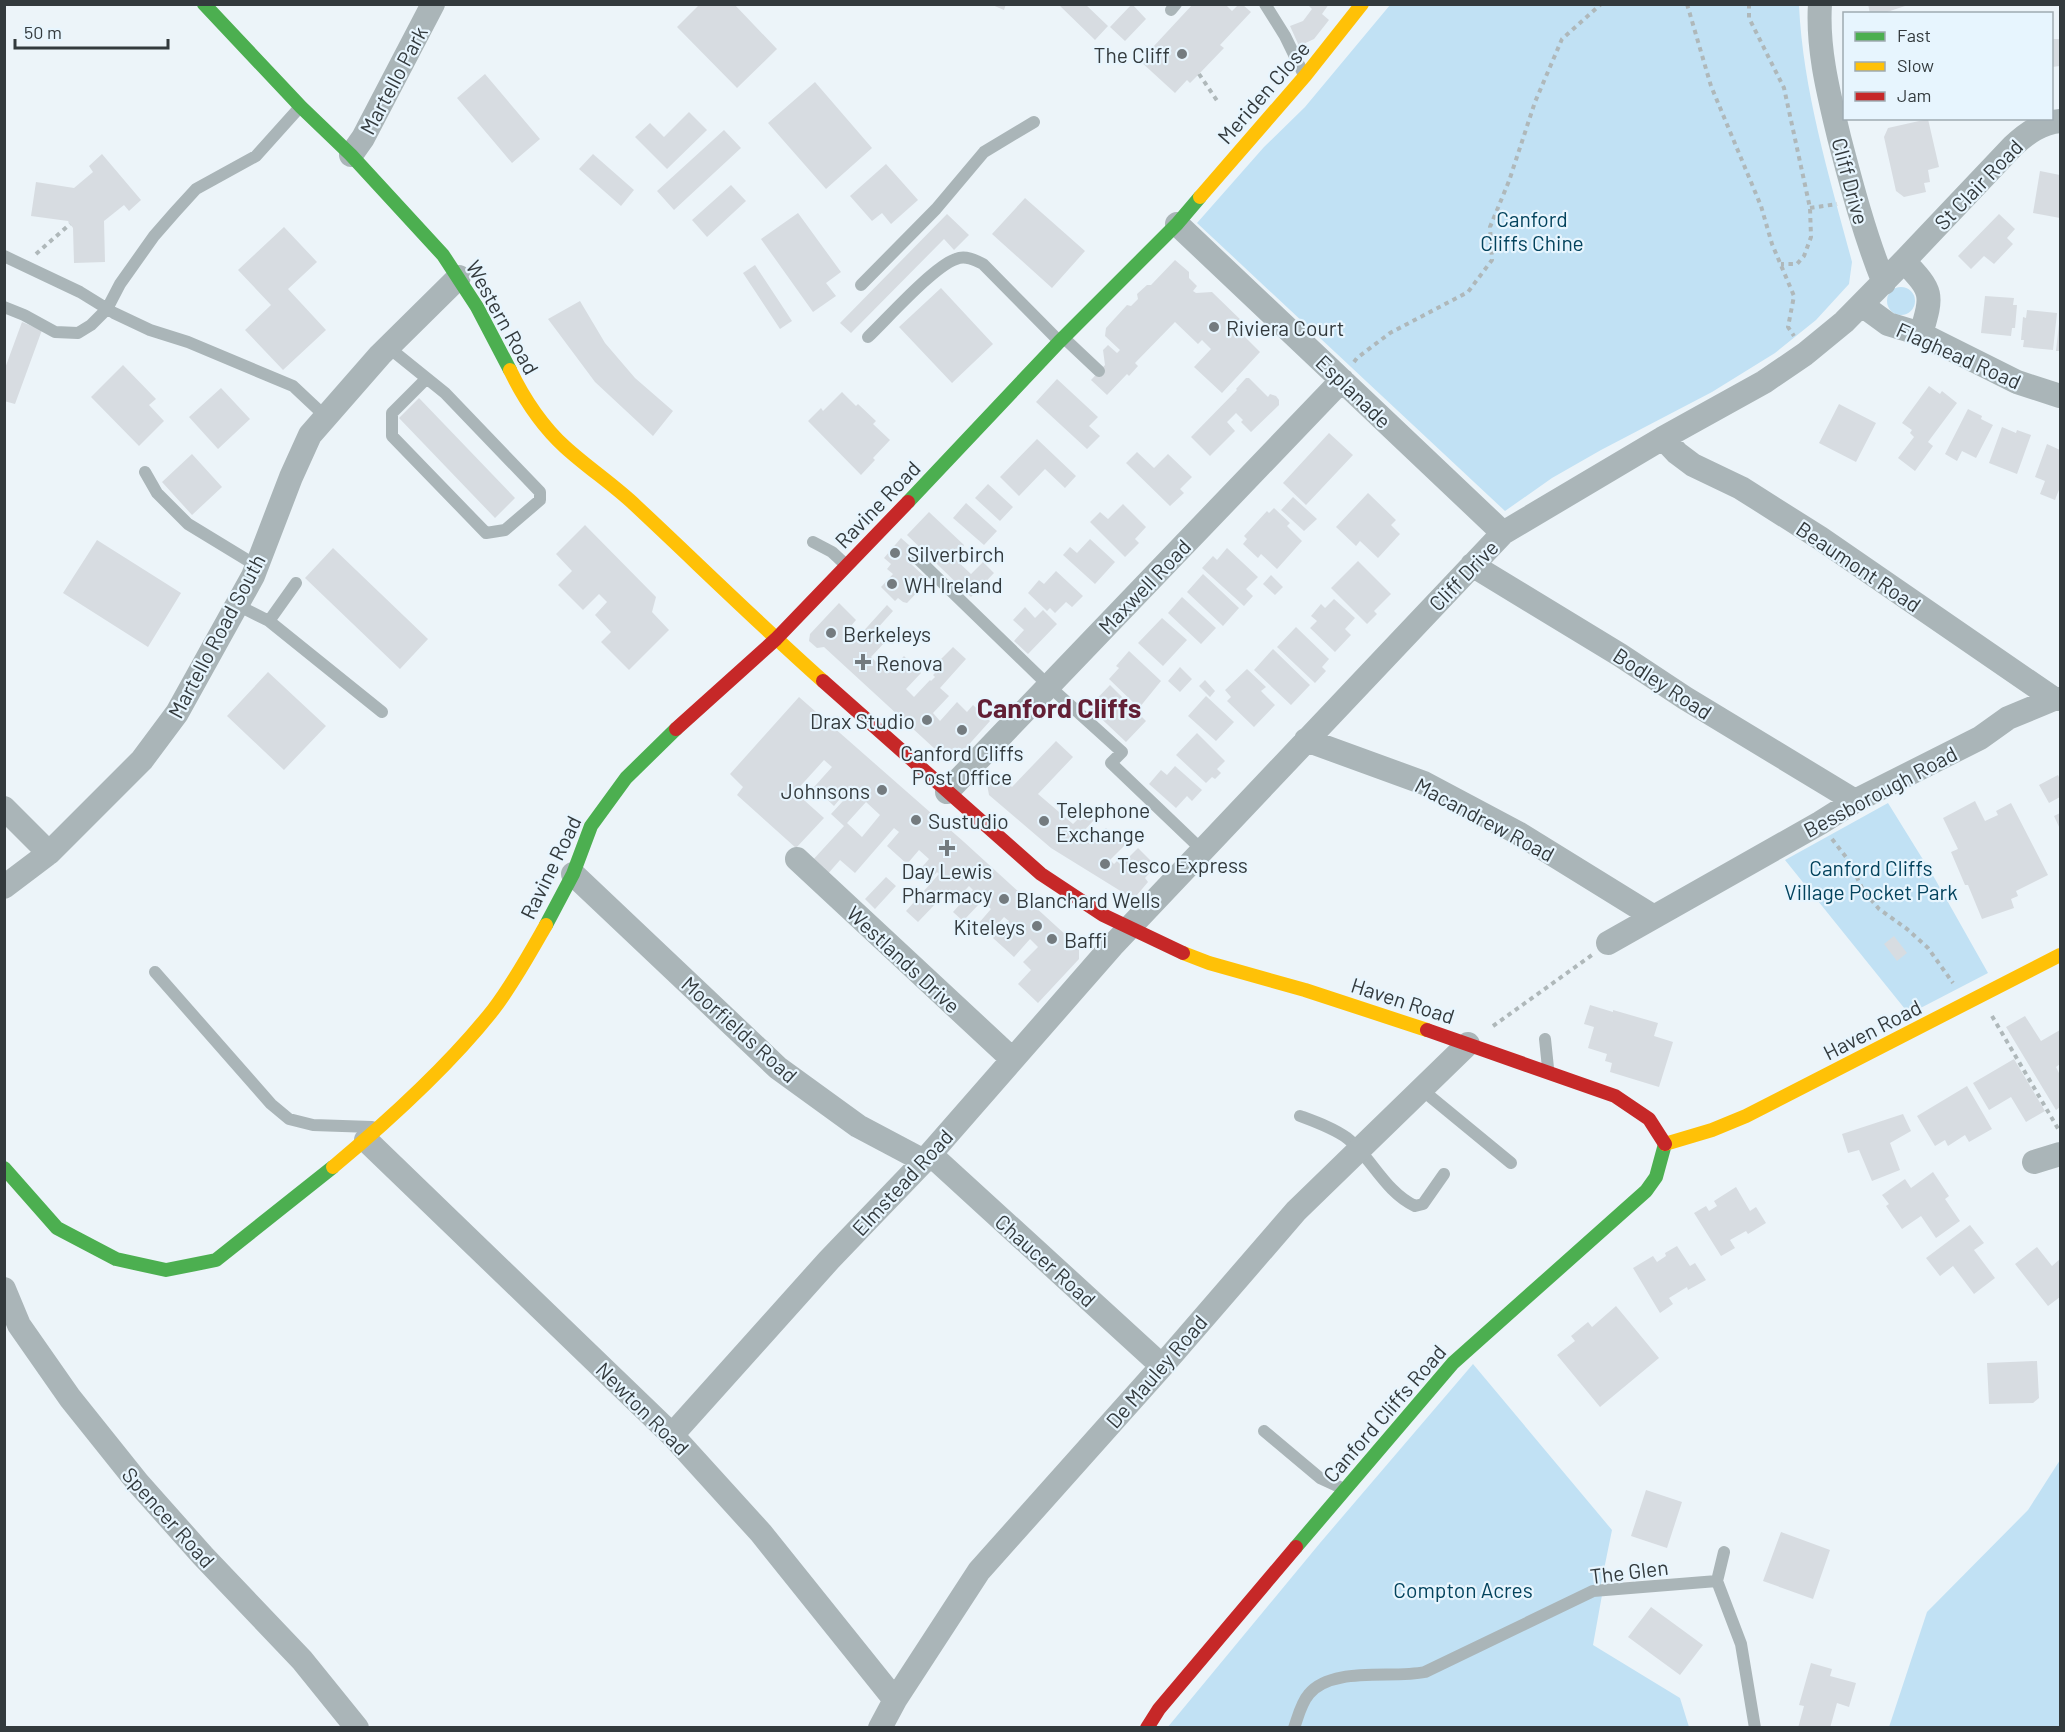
<svg xmlns="http://www.w3.org/2000/svg" width="2065" height="1732" font-family="Barlow,sans-serif">
<style>
.green{fill:#c1e1f4}
.building{fill:#d7dce1;fill-rule:evenodd}
.lines{fill:none;stroke-linecap:round;stroke-linejoin:round}
.path{stroke:#afb8ba;stroke-width:4;stroke-dasharray:4.5 4.5;stroke-linecap:butt}
.lane{stroke:#aab5b8;stroke-width:12}
.street{stroke:#aab5b8;stroke-width:24}
.fast{stroke:#4caf50;stroke-width:14}
.slow{stroke:#ffc107;stroke-width:14}
.jam{stroke:#c62828;stroke-width:14}
.poi-dot{fill:#747b7f;stroke:#e7f5fe;stroke-width:2}
.labels{text-anchor:middle;dominant-baseline:central;stroke-width:4.5;stroke-linejoin:round;paint-order:stroke}
.poi-label{font-size:21px;fill:#333a3d;stroke:#e7f5fe;text-anchor:start}
.street-label{font-size:21px;fill:#333a3d;stroke:#e7f5fe}
.park-label{font-size:21px;fill:#03435d;stroke:#e7f5fe}
.district-label{font-size:27px;font-weight:bold;fill:#621f35;stroke:#e7f5fe}
</style>
<rect width="100%" height="100%" fill="#ecf4f9"/>
<!-- green -->
<path class="green" d="M1478,4l321,1c4,87 31,173 53,257l-3,22 -33,36 -41,33 -63,39 -111,58 -49,28 -47,33 -308,-288 67,-76 41,-40 85,-102z
M1887 301a14 14 0 1 1 28 0a14 14 0 1 1-28 0Z
M1888,803l47,76 53,94 -79,41 -124,-154z
M1473,1364l139,166 -11,54 1,11 -9,50 87,53 9,29 -522,1 153,-185z
M2060,1460v267h-171l38,-115 101,-102z"/>
<!-- building -->
<path class="building" d="M700,4h34l43,45 -40,39 -60,-61z
M990,4h16l-2,6z
M1058,4h27l23,22 -13,14z
M1132,4l14,15 -21,22 -15,-14z
M1193,4h32l7,7 6,-6h5l8,7 -31,33 4,3 -25,26 -9,9 -3,-3 -12,13 -35,-32z
M1307,4h22l-7,10 7,6 -15,19 -15,7 -9,-20 13,-5 9,-12z
M1868,4h40v1l-27,9h-11z
M2052,39h8v27l-8,1z
M485,74l55,65 -28,24 -55,-65z
M815,82l57,66 -46,41 -58,-66z
M689,112l18,18 -40,39 -32,-32 15,-14 14,14z
M1928,119l11,48 -11,3 2,12 -6,1 2,9 -22,5 -8,-6 -12,-54 4,-9z
M724,130l17,18 -67,62 -17,-19z
M102,154l39,46 -12,11 -5,-6 -20,16 1,41 -31,1 -1,-35 -5,-7 -37,-5 5,-34 38,6 19,-16 -4,-6z
M593,154l41,36 -13,16 -42,-37z
M886,164l32,36 -27,24 -9,-11 -10,8 -22,-25z
M2040,171l20,4v43l-27,-5z
M731,185l15,16 -39,36 -15,-17z
M1025,198l60,53 -33,37 -60,-54z
M798,213l43,59 -15,11 10,13 -23,16 -52,-73z
M947,214l22,21 -15,15 -10,-11 -93,94 -11,-10z
M1999,214l16,15 -8,9 6,6 -19,20 -10,-8 -13,13 -13,-13z
M284,227l33,35 -29,27 38,41 -43,40 -38,-40 26,-25 -33,-35z
M1175,260l14,12v6l8,8 -4,5 3,2 16,-1 35,34 -6,7 19,19 -38,41 -28,-26 17,-18 -9,-9 -4,4 -23,-22 -40,41 3,3 -9,10 -2,-2 -20,21 -16,-15 14,-15 -2,-15 5,-5 9,8 3,-3 -15,-14 1,-8 21,-23 4,1 7,-7 -1,-5 10,-9h4z
M755,265l37,56 -12,8 -37,-56z
M941,288l52,56 -41,39 -53,-56z
M1985,296l29,2 -1,7h4l-2,23h-3l-1,8 -30,-3z
M580,301l25,42 30,35 38,33 -20,25 -58,-54 -47,-63z
M2027,310l30,3 -4,37 -30,-3 1,-7h-3l2,-23 3,1z
M22,322l20,8 -27,74 -11,-3v-30z
M2059,324h1v27h-4z
M123,365l33,34 -7,6 15,16 -25,25 -48,-49z
M1246,378h3l19,19 2,-3 6,2 3,4v5l-28,27 -10,-10 2,-2 -7,-7 -9,9 8,9 -25,25 -19,-19 46,-47 -1,-1z
M1057,379l41,38 -9,9 11,10 -13,13 -51,-47z
M1929,386l11,8 2,-3 15,12 -29,39 5,4 -18,25 -17,-13 16,-21 -4,-4 2,-3 -10,-7z
M221,388l29,31 -32,30 -29,-32z
M842,392l14,14 2,-2 18,17 -3,3 17,16 -17,18 2,2 -14,15 -53,-54 13,-13 2,3z
M419,398l96,100 -20,20 -96,-100z
M1839,404l37,19 -20,39 -37,-19z
M1968,409l14,7 -1,3 12,6 -17,33 -14,-7 -5,10 -12,-7z
M2002,427l14,6 1,-3 14,5 -14,39 -28,-11z
M1329,433l24,22 -47,50 -23,-22z
M1037,439l39,37 -11,12 -20,-19 -26,27 -19,-19z
M2047,444l13,6v37l-5,13 -15,-6 5,-13 -10,-4z
M1137,452l17,16 14,-14 24,23 -12,12 4,4 -14,13 -44,-43z
M192,454l30,33 -30,28 -30,-33z
M988,484l25,23 -13,14 -25,-23z
M1368,493l28,27 -5,5 9,9 -22,24 -18,-17 -4,5 -20,-19z
M1293,497l24,22 -13,12 -23,-21z
M966,503l31,28 -13,14 -31,-27z
M1123,504l23,23 -11,12 4,4 -14,14 -35,-35 10,-10 8,7z
M1274,508l16,15 -3,3 15,15 -25,28 -16,-15 -3,4 -15,-14 4,-5 -3,-3 23,-25 2,2z
M929,512l35,33 -11,12 18,17 12,-12 11,11 -23,24 -64,-62z
M585,525l71,72 -4,15 17,18 -40,40 -28,-28 10,-10 -16,-17 12,-13 -8,-8 -16,16 -25,-25 14,-14 -16,-17z
M901,538l18,16 -9,9 17,16 -1,4 -19,20 -4,-1 -5,-4 -3,3 -14,-14 12,-13 -6,-5 4,-5 -7,-6z
M1090,539l25,23 -20,22 -32,-29 7,-8 7,6z
M97,540l84,53 -33,54 -85,-54z
M333,548l95,91 -28,30 -95,-91z
M1227,548l31,29 -12,12 7,7 -9,10 -42,-38 11,-12 4,4z
M1358,561l33,33 -17,17 3,3 -10,10 -36,-36z
M1056,571l27,25 -11,11 -6,-5 -11,11 -5,-5 -3,3 -19,-18 11,-13 5,4z
M1203,574l36,34 -16,18 -36,-34z
M1271,575l12,12 -8,8 -12,-11z
M1182,597l34,31 -15,16 -33,-31z
M1334,599l21,19 -10,11 6,6 -16,17 -25,-24 7,-7 -6,-5 10,-12 4,4z
M839,603l17,17 -6,7 9,9 28,-31 6,6 -18,20 10,11 -14,15 17,16 16,-17 17,17 -15,16 8,8 16,-17 1,1 4,-4 -2,-2 10,-10 -4,-4 14,-14 13,12 -26,29 9,8 -16,17 7,8 17,-19 10,10 6,-7 17,16 -36,40h-6l-124,-114 -7,1 -8,-7 1,-7z
M1025,607l10,11 8,-8 14,14 -29,30 -14,-13 10,-11 -11,-10z
M1162,618l25,22 -24,26 -25,-23z
M1296,627l33,32 -7,8 4,4 -11,12 -38,-36z
M1273,649l37,36 -19,20 -37,-35z
M1129,651l32,30 -22,27 -30,-29 10,-11 -3,-2z
M1180,667l12,12 -12,13 -12,-11z
M1247,669l19,18 -5,4 14,14 -21,22 -27,-26 4,-4 -6,-7z
M268,672l58,54 -42,44 -57,-54z
M1205,680l10,11 -5,6 -11,-11z
M1110,685l36,36 -20,21 -37,-35z
M1206,696l28,26 -18,19 -28,-25z
M799,697l165,145 115,105v12l-41,44 -20,-19 13,-14 -8,-8 15,-15 -8,-8 -16,18 -21,-19 16,-17 -5,-4 -15,17 -11,-10 13,-15 -9,-8 -19,20 -10,-9 20,-22 -4,-4 -17,18 -9,-8 -25,26 -12,-11 33,-37 -2,-2 -9,10 -11,-9 12,-14 -10,-9 -12,14 -20,-18 12,-14 -5,-4 -39,45 -15,-13 -14,16 -15,-14 33,-36 -13,-12 22,-24 -3,-3 -16,19 -20,-19 18,-20 -8,-7 -29,32 29,26 -28,30 -59,-53 6,-8 -13,-13zM866,802l14,13 -18,22 -15,-14z
M1197,733l28,28 -8,8 4,4 -6,6 -3,-2 -6,6 -30,-28z
M1056,741l17,16 -35,37 35,30 12,-12 9,8 -15,16 11,8 16,-16 9,10 3,-4 9,9 -17,17 4,4 3,-3 4,4 17,-17 18,18 -11,12 3,4 -11,13h-10l-76,-47 -62,-53 -2,-11 10,-10 15,13z
M1175,766l27,24 -10,11 -5,-5 -11,12 -27,-24 12,-14 6,5z
M2058,775l2,4v18l-11,6 -10,-18z
M1975,801l10,20 13,-6 -2,-4 15,-8 37,72 -32,16 2,5 -7,3 3,9 -32,11 -14,-34h-3l-14,-33 7,-3 -15,-31z
M2060,813v16l-6,-13z
M886,877l10,9 -21,23 -10,-10z
M1894,936l13,17 -10,8 -13,-17z
M1590,1005l23,7v-2l45,13 -4,13 19,6 -14,45 -49,-15 2,-9 -7,-2 2,-7 -19,-6 6,-21 -10,-3z
M2025,1016l16,25 19,-11v34l-4,3 4,8v32l-4,3 -50,-83z
M2014,1059l31,52 -19,11 -15,-25 -22,13 -16,-27z
M1967,1086l25,43 -23,13 -4,-7 -17,11 -3,-6 -10,6 -18,-30z
M1903,1114l8,17 -21,12 10,27 -28,11 -13,-31 -11,3 -6,-19z
M1933,1172l16,24 -4,3 15,22 -24,17 -15,-22 -19,13 -16,-23 3,-2 -7,-9 23,-16 6,9z
M1736,1187l14,24 6,-4 10,16 -18,11 -2,-3 -16,9 5,8 -14,8 -27,-43 12,-7 3,5 8,-5 -3,-5z
M1970,1225l14,18 -10,7 21,28 -21,16 -21,-28 -13,10 -14,-18z
M1677,1246l13,20 5,-3 11,17 -18,10 -1,-3 -18,11 4,6 -13,9 -27,-45 20,-12 4,6 9,-6 -1,-3z
M2037,1247l15,19 8,-7v38l-12,9 -33,-42z
M1616,1306l43,52 -59,49 -43,-52 18,-14 -4,-5 17,-14 4,5z
M2037,1361l2,37 -6,5 -44,1 -2,-41z
M1646,1490l36,12 -15,46 -36,-12z
M1781,1532l49,18 -17,49 -50,-18z
M1651,1607l52,38 -23,30 -52,-38z
M1811,1663l21,6 -2,7 26,7 -7,24 -12,-4 -7,25h-32l6,-22 -5,-1z"/>
<g class="lines">
<!-- path -->
<path class="path" d="M1687,4l24,82 50,120 11,38 22,52 -6,31 6,9
M1749,4v14l35,70 26,120 1,29 -7,19 -7,8h-16
M1199,74l19,28
M1810,208l27,-4
M36,254l34,-30
M1354,362l3,-4 33,-25 78,-41 24,-32 -2,-33 19,-46 26,-79 27,-63 39,-35
M1832,839l17,22 14,29 16,19 28,20 21,19 25,35
M1992,1016l68,116
M1493,1026l99,-71"/>
<!-- lane -->
<path class="lane" d="M1265,4l20,32 19,39
M1171,10l5,-6
M4,256l76,36 34,21 36,17 38,12 105,44 33,31
M861,285l75,-76 48,-57 50,-30
M4,307l20,8 31,17 23,1 13,-8 16,-16 13,-25 34,-48 21,-24 21,-23 60,-33 44,-49
M868,337c19,-18 66,-71 88,-78 9,-4 19,1 27,5l75,76
M1065,339l34,32
M388,347l57,46 95,99v8l-35,30 -19,3 -94,-97v-23l34,-34
M145,472l12,21 31,31 69,42
M813,542l19,10 14,13
M916,557l133,129 73,66 -11,11 91,87
M237,605l32,16 113,91
M269,621l27,-38
M155,972l116,132 18,15 24,6 59,2
M1545,1039l3,29
M1421,1089l90,74
M1300,1116c16,6 33,12 47,22 24,19 38,54 68,68l8,-2 21,-30
M1264,1431l56,47 24,11
M1717,1581l7,-29
M1294,1728c4,-11 7,-25 15,-34 23,-28 83,-15 116,-22l168,-81 124,-10 24,63 14,84"/>
<!-- street -->
<path class="street" d="M1820,4c-3,45 9,91 19,133 13,50 26,99 45,146
M351,155l12,-17 70,-134
M1177,224l326,309
M1904,261l109,-115c14,-13 28,-23 47,-25
M1862,305l26,19 33,10 96,48 43,14
M1663,438l14,15 16,12 48,23 79,50 234,161
M1472,565l148,90 65,43 170,103
M1306,740l118,43 94,50 136,84
M947,792l395,-412
M4,808l45,45
M797,859l215,200
M573,874l205,194 80,58 66,35
M4,887l45,-34 93,-93 35,-47 76,-137 38,-99 19,-42 70,-80 79,-78
M1608,943l212,-120 35,-22 125,-63 28,-20 46,-19h6
M366,1140l306,295 89,98 134,167
M930,1154l232,212
M2034,1162l26,-8
M4,1289l15,36 51,73 68,85 65,73 99,104 55,68
M672,1435l157,-175 95,-99 188,-215 391,-413 160,-95 101,-56 41,-28 39,-32 60,-61c29,31 29,32 17,73
M880,1728l15,-28 84,-129 183,-205 134,-155 172,-167"/>
<!-- fast -->
<path class="fast" d="M204,4l97,103 50,48 92,100 34,52 33,63
M908,502l151,-160 118,-118 23,-27
M546,925l27,-51 18,-48 35,-48 50,-49
M4,1168l53,60 59,31 50,11 50,-10 117,-93
M1296,1547l157,-184 193,-172 10,-14 9,-33"/>
<!-- slow -->
<path class="slow" d="M1200,197l105,-121 57,-72
M510,370c14,29 31,55 55,77 23,21 49,38 71,59 62,58 123,118 187,175
M1183,953l26,10 96,27 122,40
M1665,1144l47,-14 34,-14 314,-161
M333,1167c55,-46 115,-100 160,-157 20,-26 37,-57 53,-85"/>
<!-- jam -->
<path class="jam" d="M823,681l218,193 62,41 80,38
M676,729l100,-90 132,-137
M1427,1030l188,66 34,23 16,25
M1147,1728l12,-19 137,-162"/>
</g>
<!-- markers -->
<g class="poi-dot">
<circle cx="1182" cy="54" r="6"/>
<circle cx="1214" cy="327" r="6"/>
<circle cx="895" cy="553" r="6"/>
<circle cx="892" cy="584" r="6"/>
<circle cx="831" cy="633" r="6"/>
<path d="M860 653h6v6h6v6h-6v6h-6v-6h-6v-6h6z"/>
<circle cx="927" cy="720" r="6"/>
<circle cx="962" cy="730" r="6"/>
<circle cx="882" cy="790" r="6"/>
<circle cx="916" cy="820" r="6"/>
<circle cx="1044" cy="821" r="6"/>
<path d="M944 839h6v6h6v6h-6v6h-6v-6h-6v-6h6z"/>
<circle cx="1105" cy="864" r="6"/>
<circle cx="1004" cy="899" r="6"/>
<circle cx="1037" cy="926" r="6"/>
<circle cx="1052" cy="939" r="6"/>
</g>
<g class="labels">
<!-- poi labels -->
<g class="poi-label">
<text x="1170" y="54" text-anchor="end">The Cliff</text>
<text x="1226" y="327">Riviera Court</text>
<text x="907" y="553">Silverbirch</text>
<text x="904" y="584">WH Ireland</text>
<text x="843" y="633">Berkeleys</text>
<text x="876" y="662">Renova</text>
<text x="915" y="720" text-anchor="end">Drax Studio</text>
<text x="962" y="752" text-anchor="middle">Canford Cliffs<tspan x="962" dy="24">Post Office</tspan></text>
<text x="870" y="790" text-anchor="end">Johnsons</text>
<text x="1056" y="809">Telephone<tspan x="1056" dy="24">Exchange</tspan></text>
<text x="928" y="820">Sustudio</text>
<text x="1117" y="864">Tesco Express</text>
<text x="947" y="870" text-anchor="middle">Day Lewis<tspan x="947" dy="24">Pharmacy</tspan></text>
<text x="1016" y="899">Blanchard Wells</text>
<text x="1025" y="926" text-anchor="end">Kiteleys</text>
<text x="1064" y="939">Baffi</text>
</g>
<!-- street labels -->
<g class="street-label">
<text transform="translate(393 80) rotate(-62)">Martello Park</text>
<text transform="translate(1263 92) rotate(-49)">Meriden Close</text>
<text transform="translate(1851 181) rotate(75)">Cliff Drive</text>
<text transform="translate(1978 184) rotate(-46)">St Clair Road</text>
<text transform="translate(503 317) rotate(61)">Western Road</text>
<text transform="translate(1959 355) rotate(24)">Flaghead Road</text>
<text transform="translate(1354 391) rotate(44)">Esplanade</text>
<text transform="translate(877 504) rotate(-46)">Ravine Road</text>
<text transform="translate(1859 566) rotate(34)">Beaumont Road</text>
<text transform="translate(1463 575) rotate(-46)">Cliff Drive</text>
<text transform="translate(1144 586) rotate(-46)">Maxwell Road</text>
<text transform="translate(216 636) rotate(-62)">Martello Road South</text>
<text transform="translate(1663 683) rotate(33)">Bodley Road</text>
<text transform="translate(1880 791) rotate(-28)">Bessborough Road</text>
<text transform="translate(1485 819) rotate(28)">Macandrew Road</text>
<text transform="translate(550 867) rotate(-64)">Ravine Road</text>
<text transform="translate(904 959) rotate(43)">Westlands Drive</text>
<text transform="translate(1403 1000) rotate(18)">Haven Road</text>
<text transform="translate(740 1029) rotate(42)">Moorfields Road</text>
<text transform="translate(1872 1029) rotate(-27)">Haven Road</text>
<text transform="translate(902 1182) rotate(-47)">Elmstead Road</text>
<text transform="translate(1046 1260) rotate(42)">Chaucer Road</text>
<text transform="translate(1156 1371) rotate(-49)">De Mauley Road</text>
<text transform="translate(643 1408) rotate(45)">Newton Road</text>
<text transform="translate(1384 1413) rotate(-49)">Canford Cliffs Road</text>
<text transform="translate(169 1517) rotate(48)">Spencer Road</text>
<text transform="translate(1629 1571) rotate(-7)">The Glen</text>
</g>
<!-- park labels -->
<g class="park-label">
<text x="1532" y="218">Canford<tspan x="1532" dy="24">Cliffs Chine</tspan></text>
<text x="1871" y="867">Canford Cliffs<tspan x="1871" dy="24">Village Pocket Park</tspan></text>
<text x="1463" y="1589">Compton Acres</text>
</g>
<!-- district labels -->
<g class="district-label">
<text x="1059" y="707">Canford Cliffs</text>
</g>
</g>
<!-- border -->
<rect width="2065" height="1732" fill="none" stroke="#333a3d" stroke-width="12"/>
<!-- legend -->
<rect x="1843" y="12" width="210" height="108" fill="#e7f5fe" stroke="#9faab1" stroke-width="1.5"/>
<rect x="1855" y="32" width="30" height="9" fill="#4caf50" stroke="#9faab1" stroke-width="1.5"/>
<text x="1897" y="42" font-size="18" fill="#333a3d">Fast</text>
<rect x="1855" y="62" width="30" height="9" fill="#ffc107" stroke="#9faab1" stroke-width="1.5"/>
<text x="1897" y="72" font-size="18" fill="#333a3d">Slow</text>
<rect x="1855" y="92" width="30" height="9" fill="#c62828" stroke="#9faab1" stroke-width="1.5"/>
<text x="1897" y="102" font-size="18" fill="#333a3d">Jam</text>
<!-- scale -->
<path d="M15 39v9h153v-9" fill="none" stroke="#333a3d" stroke-width="3"/>
<text x="24" y="39" font-size="18" fill="#333a3d" stroke="#e7f5fe" stroke-width="4.5" paint-order="stroke">50 m</text>
</svg>
